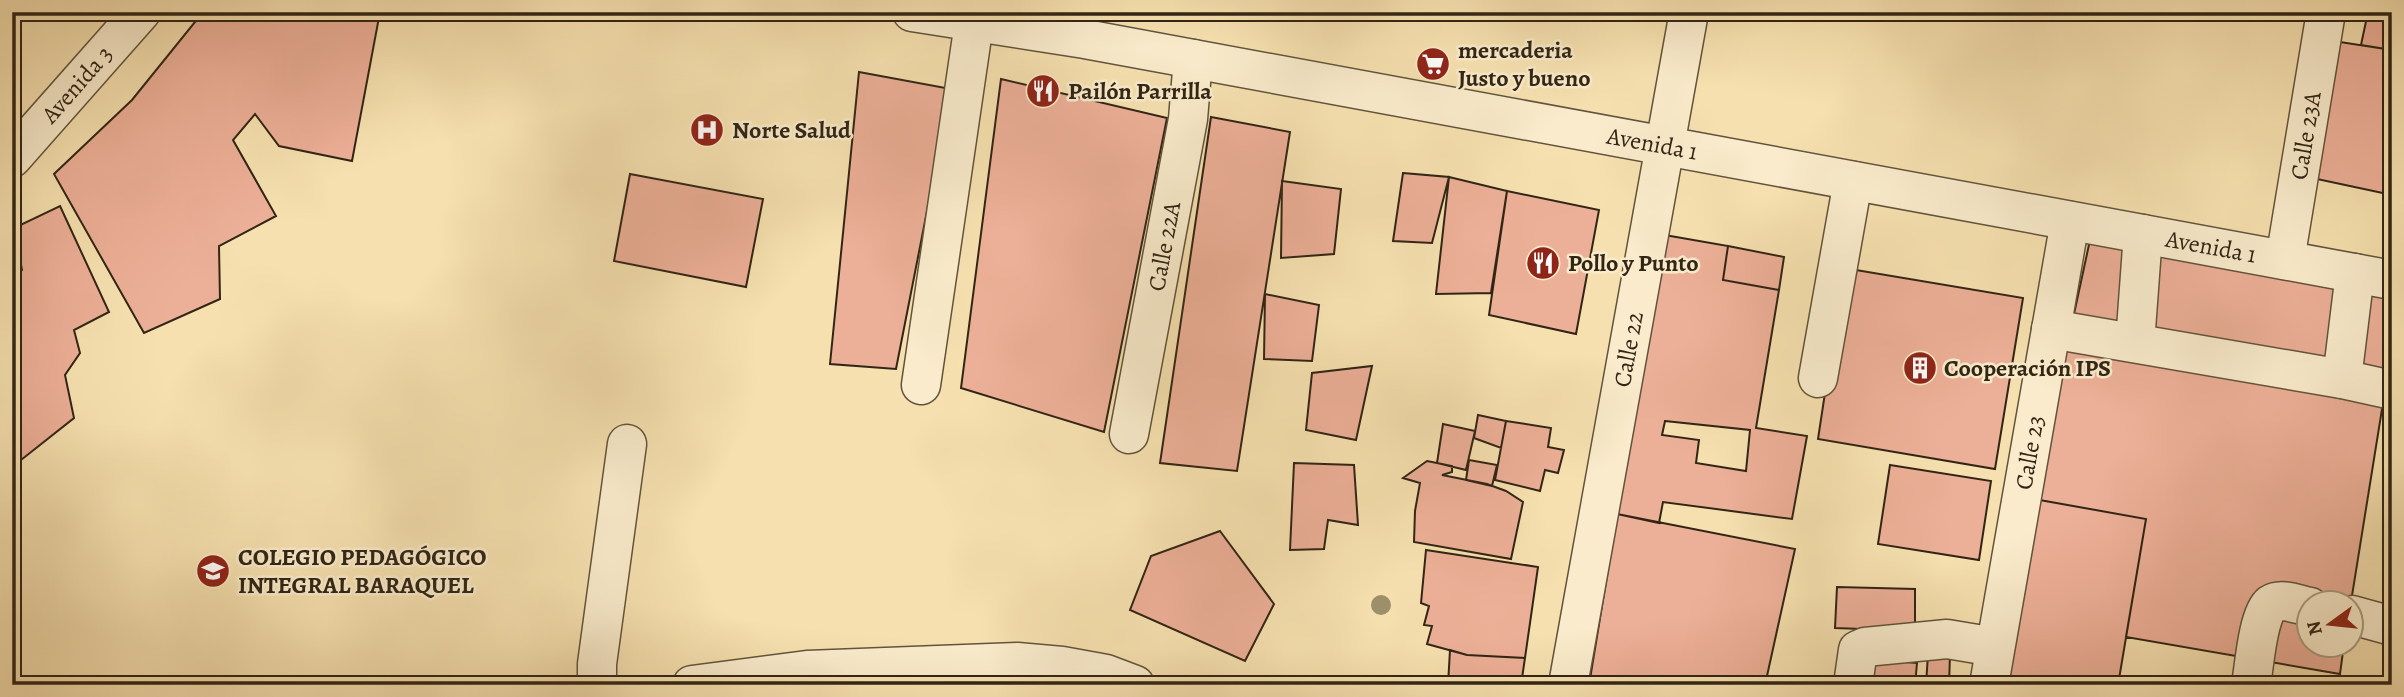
<svg xmlns="http://www.w3.org/2000/svg" width="2404" height="697" font-family="Alegreya,serif">
<style>
.building{fill:#ecaf97;stroke:#312515;stroke-width:2;fill-rule:evenodd}
.lines{fill:none;stroke-linecap:round;stroke-linejoin:round}
.minor-casing{stroke:#62543c;stroke-width:41}
.minor{stroke:#f9ebcb;stroke-width:38}
.tree{fill:#9d8f6a}
.labels{text-anchor:middle;dominant-baseline:central;stroke-width:5;stroke-linejoin:round;paint-order:stroke}
.poi-label{font-size:24px;font-weight:bold;fill:#312515;stroke:#f9ebcb;text-anchor:start}
.street-label{font-size:24px;fill:#312515;stroke:#f9ebcb}
</style>
<rect width="100%" height="100%" fill="#f6e0af"/>
<filter id="stains"><feTurbulence type="fractalNoise" baseFrequency=".00286" numOctaves="4"/><feColorMatrix values="0 0 0 0 .2 0 0 0 0 .09 0 0 0 0 .02 0 0 0 .5 -.17"/></filter>
<radialGradient id="worn" r=".72"><stop offset=".6" stop-color="#630" stop-opacity="0"/><stop offset="1" stop-color="#630" stop-opacity=".3"/></radialGradient>
<!-- building -->
<path class="building" d="M203,12h177l-28,149 -73,-15 -24,-32 -22,26 43,76 -57,30 1,53 -76,34 -90,-159 78,-74z
M2368,12h24v38l-31,-5z
M2340,42l52,8v145l-75,-16z
M859,72l92,17 -55,280 -66,-5z
M1001,79l166,39 -63,314 -143,-44z
M1211,117l79,15 -53,339 -77,-8z
M1403,173l46,4 -17,66 -39,-2z
M630,174l133,25 -17,88 -132,-26z
M1449,177l58,14 -16,102 -55,1z
M1282,181l59,8 -7,65 -53,4z
M1507,191l92,19 -23,124 -87,-19z
M60,206l49,106 -35,18 6,23 -15,22 9,43 -53,42 -9,-19v-163l10,-8 -8,-42z
M1659,234l69,12 -5,34 56,10 -23,138 51,8 -15,83 -129,-17 -4,21 -42,-9zM1665,421l85,9 -4,41 -50,-8 3,-23 -37,-5z
M2090,240l302,49v58l-41,255h-41v42h34l-4,30 -214,-37 20,-118 -112,-20z
M1728,246l56,11 -5,33 -56,-10z
M1844,268l179,30 -28,171 -177,-30z
M1265,294l54,11 -7,56 -48,-2z
M1372,366l-16,74 -50,-10 6,-57z
M1478,415l28,6 -5,27 -27,-10z
M1506,421l45,7 -3,19 16,3 -6,23 -13,-3 -5,21 -45,-11z
M1443,424l32,7 -9,39 -29,-7z
M1469,460l28,5 -5,21 -26,-6z
M1427,461l25,5v6l-10,3 45,9 19,7 17,11 -12,57 -97,-17 1,-31 5,-28 -17,-5z
M1294,463l60,2 4,60 -30,-5 -4,29 -34,1z
M1890,465l101,16 -12,79 -101,-16z
M2034,499l112,20 -28,166h-116z
M1617,514l178,35 -30,136h-176z
M1220,531l54,73 -29,57 -115,-51 21,-54z
M1426,550l112,17 -13,91 -58,-3 -40,-11 5,-18 -8,-1 5,-19 -8,-3z
M1837,587l78,2v42l-80,-3z
M1450,650l17,5 58,3 -4,27h-73z
M1928,654l22,1 -1,30h-23z
M1862,658l55,5 -2,22h-55z
M1041,671l1,14h-144z"/>
<g class="lines">
<!-- minor casing -->
<g class="minor-casing">
<g id="minor">
<path id="s1" d="M912,12l173,27 1307,241"/>
<path id="s2" d="M12,158l129,-146"/>
<path id="s3" d="M2285,260l41,-248"/>
<path d="M2051,329l291,50 50,11"/>
<path d="M2135,343l8,-109"/>
<path d="M1818,378l35,-197"/>
<path d="M2342,379l13,-106"/>
<path d="M921,385l53,-362"/>
<path id="s4" d="M1129,434l59,-315 5,-60"/>
<path d="M2352,615l40,11"/>
<path d="M597,685v-21l30,-220"/>
<path d="M692,685l115,-15 210,-8 45,4 44,8 29,11"/>
<path id="s5" d="M1568,685l121,-673"/>
<path d="M1853,685l5,-35 7,-3 82,-8 48,8"/>
<path id="s6" d="M1989,685l81,-464"/>
<path d="M2251,685c3,-17 7,-71 20,-81 10,-7 28,1 39,3"/>
</g>
</g>
<!-- minor -->
<use href="#minor" class="minor"/>
</g>
<!-- trees -->
<circle class="tree" cx="1381" cy="605" r="10"/>
<!-- icons -->
<defs>
<g id="supermarket-disc" transform="scale(1.75)"><circle r="9.5" fill="#8f2418" stroke="#f9ebcb"/><path d="M-6-5.5h2.5l.6 2H6L4.5 2H-2.5L-4.4-4H-6ZM-1.5 3.2a1.3 1.3 0 1 0 .1 0ZM3 3.2a1.3 1.3 0 1 0 .1 0Z" fill="#fff"/></g>
<g id="restaurant-disc" transform="scale(1.75)"><circle r="9.5" fill="#8f2418" stroke="#f9ebcb"/><path d="M-5-6h1v4h1v-4h1v4h1v-4h1v5L-1.5 .5V6h-2V.5L-5-1ZM5-6V6H3V1.5H1.5Q1.5-4 5-6Z" fill="#fff"/></g>
<g id="hospital-disc" transform="scale(1.75)"><circle r="9.5" fill="#8f2418" stroke="#f9ebcb"/><path d="M-5-5h3v3.5h4V-5h3V5h-3V1.5h-4V5h-3Z" fill="#fff"/></g>
<g id="building-disc" transform="scale(1.75)"><circle r="9.5" fill="#8f2418" stroke="#f9ebcb"/><path d="M-4-6H4V6H1V3H-1V6H-4ZM-2.5-4.3h1.7v1.8h-1.7ZM.8-4.3h1.7v1.8H.8ZM-2.5-1h1.7V.8h-1.7ZM.8-1h1.7V.8H.8Z" fill="#fff"/></g>
<g id="school-disc" transform="scale(1.75)"><circle r="9.5" fill="#8f2418" stroke="#f9ebcb"/><path d="M0-5L7-2L0 1L-7-2ZM-4 1L0 2.5L4 1V4Q0 6-4 4Z" fill="#fff"/></g>
</defs>
<g fill-rule="evenodd">
<use href="#supermarket-disc" x="1433" y="64"/>
<use href="#restaurant-disc" x="1043" y="91"/>
<use href="#hospital-disc" x="707" y="130"/>
<use href="#restaurant-disc" x="1543" y="263"/>
<use href="#building-disc" x="1920" y="368"/>
<use href="#school-disc" x="213" y="571"/>
</g>
<g class="labels">
<!-- poi labels -->
<g class="poi-label">
<text x="1458" y="50">mercaderia<tspan x="1458" dy="28">Justo y bueno</tspan></text>
<text x="1068" y="91">Pailón Parrilla</text>
<text x="732" y="130">Norte Salud</text>
<text x="1568" y="263">Pollo y Punto</text>
<text x="1944" y="368">Cooperación IPS</text>
<text x="238" y="557">COLEGIO PEDAGÓGICO<tspan x="238" dy="28">INTEGRAL BARAQUEL</tspan></text>
</g>
<!-- street labels -->
<g class="street-label">
<text stroke="none"><textPath href="#s2" startOffset="98">Avenida 3</textPath></text>
<text stroke="none"><textPath href="#s3" startOffset="126">Calle 23A</textPath></text>
<text stroke="none"><textPath href="#s1" startOffset="752">Avenida 1</textPath></text>
<text stroke="none"><textPath href="#s1" startOffset="1320">Avenida 1</textPath></text>
<text stroke="none"><textPath href="#s4" startOffset="191">Calle 22A</textPath></text>
<text stroke="none"><textPath href="#s5" startOffset="341">Calle 22</textPath></text>
<text stroke="none"><textPath href="#s6" startOffset="236">Calle 23</textPath></text>
</g>
</g>
<!-- margin -->
<rect width="2404" height="697" fill="none" stroke="#f6e0af" stroke-width="42"/>
<rect x="14" y="14" width="2376" height="669" fill="none" stroke="#312515" stroke-width="3.5"/>
<rect x="21" y="21" width="2362" height="655" fill="none" stroke="#312515" stroke-width="2"/>
<!-- north arrow -->
<g transform="translate(2330 624) rotate(255)"><circle r="33" fill="#f9ebcb" stroke="#a99c82" stroke-width="2"/>
<path d="M0-5L12 26L0 18L-12 26Z" fill="#8f2418"/>
<text y="-10" font-size="19" font-weight="bold" text-anchor="middle" fill="#312515">N</text>
</g>
<rect width="100%" height="100%" filter="url(#stains)"/>
<rect width="100%" height="100%" fill="url(#worn)"/>
</svg>
